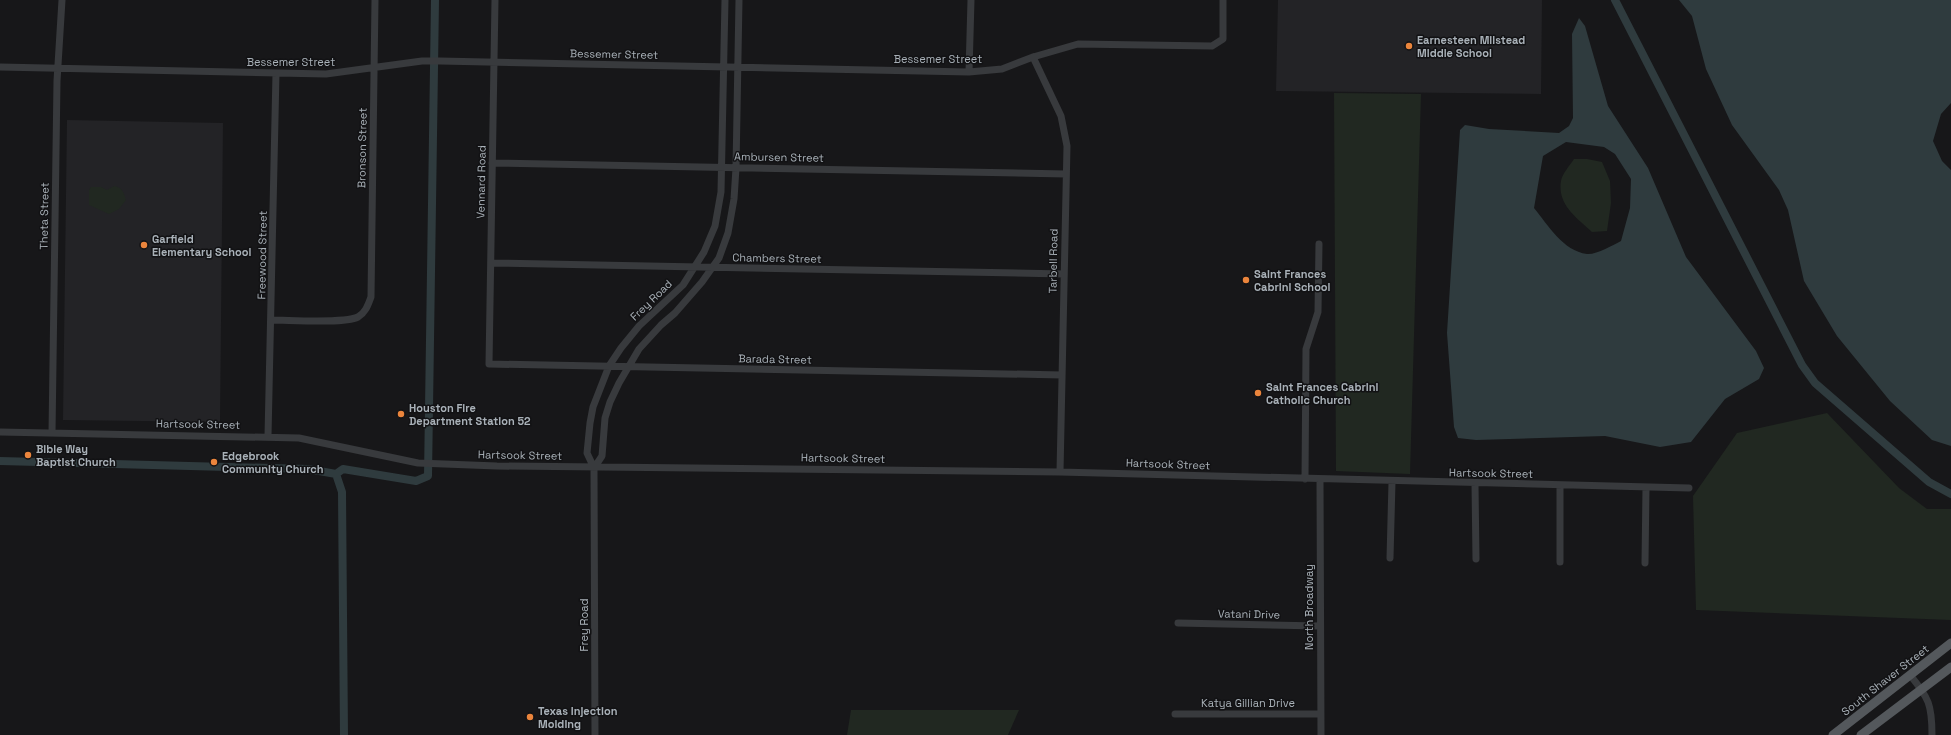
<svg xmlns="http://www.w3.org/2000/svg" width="1951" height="735" font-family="'Space Grotesk',sans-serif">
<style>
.built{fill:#232326}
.green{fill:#212821}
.water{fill:#2f3b3e;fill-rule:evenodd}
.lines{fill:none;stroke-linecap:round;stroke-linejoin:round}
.canal{stroke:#2f3b3e;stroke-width:8}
.minor{stroke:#383a3d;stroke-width:7}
.major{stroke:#54585c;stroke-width:9}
.poi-dot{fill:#eb853c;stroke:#121214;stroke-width:1.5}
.labels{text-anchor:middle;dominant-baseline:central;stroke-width:3;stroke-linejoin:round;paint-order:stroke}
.poi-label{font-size:11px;font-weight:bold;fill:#a9b1b8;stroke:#121214;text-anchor:start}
.street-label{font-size:11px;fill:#a9b1b8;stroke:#121214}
</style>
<rect width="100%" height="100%" fill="#171719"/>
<!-- built -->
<path class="built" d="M1278,0h264l-1,94 -265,-3z
M67,120l156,3 -3,299 -157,-2z"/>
<!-- green -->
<path class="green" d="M1334,93l87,1 -11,380 -74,-3z
M1574,159h13l15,3 8,19 1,22 -4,28 -15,1c-15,-14 -35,-27 -31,-51 1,-7 9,-16 13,-22z
M114,186c8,1 10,7 12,14l-7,9 -10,5 -20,-9v-15l2,-3h10l6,3z
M1827,413l72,75 28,21h24v111l-255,-10 -3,-114 44,-63z
M851,710h168l-11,25h-161z"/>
<!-- water -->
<path class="water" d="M1679,0h272v103l-10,11 -8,27 9,20 9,9v276l-19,-6 -42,-39 -53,-65 -33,-55 -16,-71 -9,-20 -47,-65 -26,-56 -14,-53z
M1579,18l6,8 23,80 40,62 38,89 70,94 8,17 -5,11 -34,20 -34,43 -31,5 -55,-11 -129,4 -18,-2 -4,-11 -7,-94 13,-203 5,-5 24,4 70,4 10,-7 4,-8 -1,-84zM1566,142l38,5 11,7 16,25 -1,29 -9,33c-8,4 -25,14 -34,13 -24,-3 -39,-29 -53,-46l9,-52z"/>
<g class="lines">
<!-- canal -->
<path class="canal" d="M1615,0l187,365 13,18 114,99 22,12
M0,461l308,8 28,5 7,-5 73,12 12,-5 7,-476
M336,474l6,18 2,243"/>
<!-- minor -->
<path class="minor" d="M495,0l-6,364 573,11
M1033,57l28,59 6,30 -7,326
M0,67l326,7 96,-13h18l529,11 33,-3 31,-12 45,-13 134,2 11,-7v-39
M969,72l2,-72
M492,163l574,11
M491,263l573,11
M272,320c18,0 72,4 86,-3 8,-5 10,-12 13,-20l4,-297
M0,432l299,6 119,25 79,3 563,6 629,16
M52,433l5,-352 5,-81
M268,436l8,-363
M594,468l8,-12 3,-38 5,-16 9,-19 20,-34 22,-24 14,-12 27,-31 17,-24 9,-25 6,-34 2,-31 3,-168
M1305,479l1,-130 12,-37 1,-68
M1320,480l1,255
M1475,484l1,75
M1560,486v76
M1390,558l2,-76
M1645,563l1,-76
M1178,623l142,3
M1910,675c19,23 22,30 22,60
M1175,714h145
M595,735l-1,-267 -7,-15 3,-30 3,-16 16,-41 12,-18 18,-22 44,-41 21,-33 11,-26 6,-34 4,-192"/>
<!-- major -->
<path class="major" d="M1833,735l118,-92
M1861,735l90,-68"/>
</g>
<!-- markers -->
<g class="poi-dot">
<circle cx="1409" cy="46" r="4"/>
<circle cx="144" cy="245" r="4"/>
<circle cx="1246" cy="280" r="4"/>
<circle cx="1258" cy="393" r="4"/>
<circle cx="401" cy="414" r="4"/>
<circle cx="28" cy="455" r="4"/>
<circle cx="214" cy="462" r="4"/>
<circle cx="530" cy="717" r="4"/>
</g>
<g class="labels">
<!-- poi labels -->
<g class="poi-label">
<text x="1417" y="40">Earnesteen Milstead<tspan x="1417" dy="13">Middle School</tspan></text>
<text x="152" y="239">Garfield<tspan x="152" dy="13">Elementary School</tspan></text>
<text x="1254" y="274">Saint Frances<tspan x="1254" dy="13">Cabrini School</tspan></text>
<text x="1266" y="387">Saint Frances Cabrini<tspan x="1266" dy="13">Catholic Church</tspan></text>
<text x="409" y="408">Houston Fire<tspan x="409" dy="13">Department Station 52</tspan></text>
<text x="36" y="449">Bible Way<tspan x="36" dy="13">Baptist Church</tspan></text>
<text x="222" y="456">Edgebrook<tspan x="222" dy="13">Community Church</tspan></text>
<text x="538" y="711">Texas Injection<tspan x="538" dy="13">Molding</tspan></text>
</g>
<!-- street labels -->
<g class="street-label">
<text transform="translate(614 54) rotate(1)">Bessemer Street</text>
<text x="938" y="59">Bessemer Street</text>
<text x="291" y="62">Bessemer Street</text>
<text transform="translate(362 148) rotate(-89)">Bronson Street</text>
<text transform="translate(779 157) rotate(1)">Ambursen Street</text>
<text transform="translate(481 182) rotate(-89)">Vennard Road</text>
<text transform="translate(44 216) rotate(-89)">Theta Street</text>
<text transform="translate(262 255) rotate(-89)">Freewood Street</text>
<text transform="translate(777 258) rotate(1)">Chambers Street</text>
<text transform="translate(1053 261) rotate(-89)">Tarbell Road</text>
<text transform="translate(651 300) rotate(-44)">Frey Road</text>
<text transform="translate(775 359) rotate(1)">Barada Street</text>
<text transform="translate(198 424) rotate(1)">Hartsook Street</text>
<text transform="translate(520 455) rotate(1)">Hartsook Street</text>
<text transform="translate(843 458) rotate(1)">Hartsook Street</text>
<text transform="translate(1168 464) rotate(2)">Hartsook Street</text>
<text transform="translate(1491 473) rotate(1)">Hartsook Street</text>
<text transform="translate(1309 607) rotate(-90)">North Broadway</text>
<text transform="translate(1249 614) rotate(1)">Vatani Drive</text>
<text transform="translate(584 625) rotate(-90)">Frey Road</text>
<text transform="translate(1885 680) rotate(-38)">South Shaver Street</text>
<text x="1248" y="703">Katya Gillian Drive</text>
</g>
</g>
</svg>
